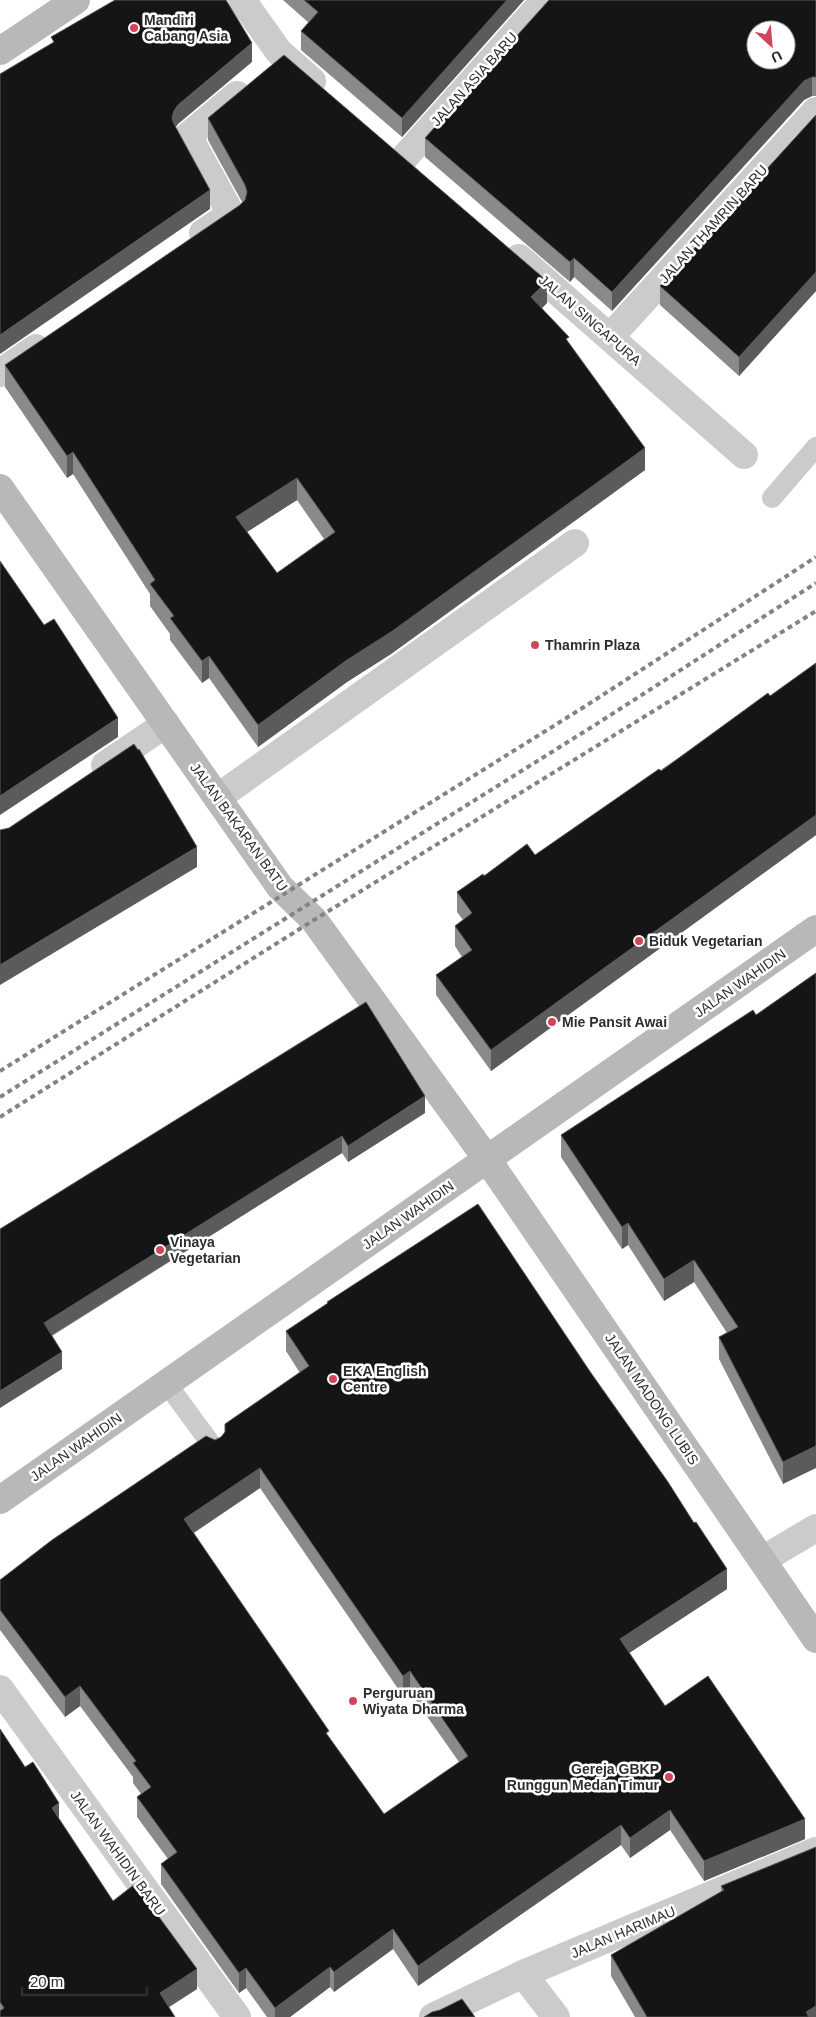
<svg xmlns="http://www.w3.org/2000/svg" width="816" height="2017" font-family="Helvetica,sans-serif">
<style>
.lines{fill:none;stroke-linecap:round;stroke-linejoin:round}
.lane{stroke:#cbcbcb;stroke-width:20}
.street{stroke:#cbcbcb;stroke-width:28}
.secondary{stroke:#b8b8b8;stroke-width:28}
.rail{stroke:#838383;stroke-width:4;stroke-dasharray:5 4;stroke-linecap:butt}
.wall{fill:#8a8a8a;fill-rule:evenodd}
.shaded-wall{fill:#5b5b5b}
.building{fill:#151515;stroke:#5b5b5b;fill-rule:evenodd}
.poi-dot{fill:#cf465a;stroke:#fff;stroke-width:2}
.labels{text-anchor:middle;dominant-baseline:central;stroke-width:5;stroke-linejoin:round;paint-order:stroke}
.poi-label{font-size:14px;font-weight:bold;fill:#2e2e2e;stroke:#fff;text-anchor:start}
.street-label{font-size:14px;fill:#2e2e2e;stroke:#fff}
</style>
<rect width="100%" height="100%" fill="#fff"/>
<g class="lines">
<!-- lane -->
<path class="lane" d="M772,498l44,-51
M167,1384l47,64"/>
<!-- street -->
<path class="street" d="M242,0l37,52 33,29
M403,159l142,-159
M203,233l28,-19 -43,-78 49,-41
M519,258l225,197
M610,337l206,-226
M0,373l36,-25
M105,765l61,-41
M217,798l358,-255
M762,1560l54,-32
M0,1689l237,328
M523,1974l33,43
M433,2017l90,-43 293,-123"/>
<!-- secondary -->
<path class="secondary" d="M0,51l76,-51
M0,488l280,399 34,33 173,239 329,480
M0,1500l816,-571"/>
<!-- rail -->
<path class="rail" d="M0,1071l584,-364 232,-150
M0,1097l595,-372 221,-142
M0,1117l314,-197 502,-309"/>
</g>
<!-- wall -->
<path class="wall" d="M283,0h241l-122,137 -101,-87v-19l8,-8z
M816,0v96h-4l-8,4 -192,211 -38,-34 -4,5 -145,-125v-19z
M816,115v176l-77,85 -79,-71v-19z
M208,118l339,185 -5,5 27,35 76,127 -254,184 -44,28 -89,65 -49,-69 -7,5 -32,-43v-6l-20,-28v-12l-77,-120 -6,4 -62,-91v-22l235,-160 2,-3 -34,-62zM297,500l27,39 -47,34 -30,-41z
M816,663v172l-325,236 -55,-76v-20l26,-18 -7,-11v-20l8,-6 -6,-8v-20l27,-16 51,-21 235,-159z
M816,973l-33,511 -64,-125v-22l8,-4 -33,-51 -30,19 -36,-56 -6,4 -61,-92v-22l195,-120z
M425,1113l-77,49 -6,-9 -290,183 10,33 -62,-140z
M327,1302l400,287 -98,64 36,53 140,133 -101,42 -34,-51 -40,28 -9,-13 -203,141 -25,-37 -59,43 -4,-5 -40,30h-23l-21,-29 -7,5 -78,-109v-20l7,-5 -31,-42v-20l4,-3 -8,-11v-6l-53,-71 -15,11 -65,-87v-50l215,-140 6,-3 79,-64 -14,-22v-20l41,-27zM260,1488l143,208 7,-4 49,70 -75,52 -55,-77 -135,-204z
M0,1729l113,172 84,88 -29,18 -168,10z
M721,1886l95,131h-181l-24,-41v-21l110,-63z"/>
<!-- shaded-wall -->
<path class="shaded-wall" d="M507,0h17l-122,137v-19z
M252,43v19l-74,62 -4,6 -2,-12 2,-7 4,-6z
M812,77v19l-8,4 -192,211v-19l192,-211z
M210,190v19l-210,145v-19z
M574,258v19l-4,5v-20z
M816,272v19l-77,85v-19z
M547,281v22l-16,16v-22z
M645,448v22l-254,184 -44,28 -89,65v-22l89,-65z
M73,452v22l-6,4v-22z
M297,478v22l-61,39v-22z
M209,656v22l-7,5v-22z
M118,718v19l-118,78v-19z
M816,815v20l-325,236v-21z
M197,847v20l-197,118v-20z
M425,1096v17l-77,49v-16z
M342,1136v17l-298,187v-17z
M628,1223v22l-6,4v-22z
M694,1260v22l-30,19v-22z
M62,1352v17l-62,39v-17z
M816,1446v22l-33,16v-22z
M260,1468v20l-76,51v-20z
M727,1569v20l-107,70v-20z
M410,1671v21l-7,4v-20z
M80,1686v20l-15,11v-20z
M59,1803v20l-7,-15z
M670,1810v20l-40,28v-20z
M805,1819v20l-101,42v-20z
M621,1825v20l-203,141v-20z
M393,1929v20l-59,43v-20z
M330,1967v20l-40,30h-15v-9z
M246,1968v20l-7,5v-20z
M197,1969v20l-37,24v-20z
M816,2006v11h-10v-5z"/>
<!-- building -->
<path class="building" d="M115,0h111l26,43 -74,62 -4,6 -2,7 2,6 36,66 -210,145v-261l54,-32 -3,-5z
M304,0h203l-105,118 -101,-87 17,-19z
M549,0h267v77h-4l-8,4 -192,211 -38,-34 -4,4 -145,-124zM756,30h30v30h-30z
M284,55l263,226 -16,16 38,40 -3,2 79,109 -254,184 -44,28 -89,65 -49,-69 -7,5 -32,-43 4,-2 -24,-32 5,-4 -82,-128 -6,4 -62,-91 235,-160 5,-5 2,-8 -2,-7 -37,-67zM297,478l38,54 -58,41 -41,-56z
M816,115v157l-77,85 -79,-71z
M0,561l44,64 10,-6 64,99 -118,78z
M816,663v152l-325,235 -55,-75 36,-25 -17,-24 17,-13 -15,-21 26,-18 1,2 43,-32 8,11 124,-86 2,2 107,-78 2,3z
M134,744l4,6 1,-1 58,98 -197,118v-135l9,-2z
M816,973v473l-33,16 -64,-125 19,-10 -44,-67 -30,19 -36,-56 -6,4 -61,-92 192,-125 3,5z
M366,1002l59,94 -77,50 -6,-10 -298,187 18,29 -62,39v-162z
M478,1204l113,169 77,109 26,41 2,-1 31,47 -107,70 45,67 43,-30 97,143 -101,42 -34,-51 -40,28 -9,-13 -203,141 -25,-37 -59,43 -4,-5 -55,41 -29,-40 -7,5 -78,-109 16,-12 -40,-55 14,-10 -18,-24 3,-2 -56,-75 -15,11 -65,-87v-30l52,-40 154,-104 9,4 6,-3 4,-5v-8l84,-58 -23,-35 42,-28 -1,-1zM260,1468l143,208 7,-5 58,85 -84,58 -58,-81 3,-2 -145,-212z
M0,1729l25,38 8,-5 26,41 -7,5 61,93 22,-17 62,85 -37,24 15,24h-175v-6l4,-3 -4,-6z
M816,1847v159l-10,6 3,5h-162l-36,-62 113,-65 -3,-4z
M462,1999l13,18h-51l8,-5 8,-2z"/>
<!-- markers -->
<g class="poi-dot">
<circle cx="134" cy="28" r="5"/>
<circle cx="535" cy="645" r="5"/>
<circle cx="639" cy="941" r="5"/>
<circle cx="552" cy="1022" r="5"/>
<circle cx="160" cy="1250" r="5"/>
<circle cx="333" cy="1379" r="5"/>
<circle cx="353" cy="1701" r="5"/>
<circle cx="669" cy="1777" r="5"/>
</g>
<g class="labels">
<!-- poi labels -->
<g class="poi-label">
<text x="144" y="20">Mandiri<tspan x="144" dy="16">Cabang Asia</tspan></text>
<text x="545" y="645">Thamrin Plaza</text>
<text x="649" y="941">Biduk Vegetarian</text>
<text x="562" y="1022">Mie Pansit Awai</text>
<text x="170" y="1242">Vinaya<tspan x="170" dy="16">Vegetarian</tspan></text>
<text x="343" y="1371">EKA English<tspan x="343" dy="16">Centre</tspan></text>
<text x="363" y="1693">Perguruan<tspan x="363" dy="16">Wiyata Dharma</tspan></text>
<text x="659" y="1769" text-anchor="end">Gereja GBKP<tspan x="659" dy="16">Runggun Medan Timur</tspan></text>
</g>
<!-- street labels -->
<g class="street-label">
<text transform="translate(474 79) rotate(-48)">JALAN ASIA BARU</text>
<text transform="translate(713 224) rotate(-48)">JALAN THAMRIN BARU</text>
<text transform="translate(590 320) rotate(41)">JALAN SINGAPURA</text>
<text transform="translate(239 827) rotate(54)">JALAN BAKARAN BATU</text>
<text transform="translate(740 983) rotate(-35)">JALAN WAHIDIN</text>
<text transform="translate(408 1215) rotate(-35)">JALAN WAHIDIN</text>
<text transform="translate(652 1399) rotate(56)">JALAN MADONG LUBIS</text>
<text transform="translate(76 1447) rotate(-35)">JALAN WAHIDIN</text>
<text transform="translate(118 1853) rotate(54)">JALAN WAHIDIN BARU</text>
<text transform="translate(623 1932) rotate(-23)">JALAN HARIMAU</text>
</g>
</g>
<!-- north arrow -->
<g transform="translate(771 45) rotate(154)"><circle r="24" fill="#ffffff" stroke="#ababab"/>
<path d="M0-4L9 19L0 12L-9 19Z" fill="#cf465a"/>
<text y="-8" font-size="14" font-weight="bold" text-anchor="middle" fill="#2e2e2e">U</text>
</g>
<!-- scale -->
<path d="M22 1987v8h125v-8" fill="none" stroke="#2e2e2e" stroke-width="2.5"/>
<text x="30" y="1987" font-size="15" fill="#2e2e2e" stroke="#ffffff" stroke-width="4" paint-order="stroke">20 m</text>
</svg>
